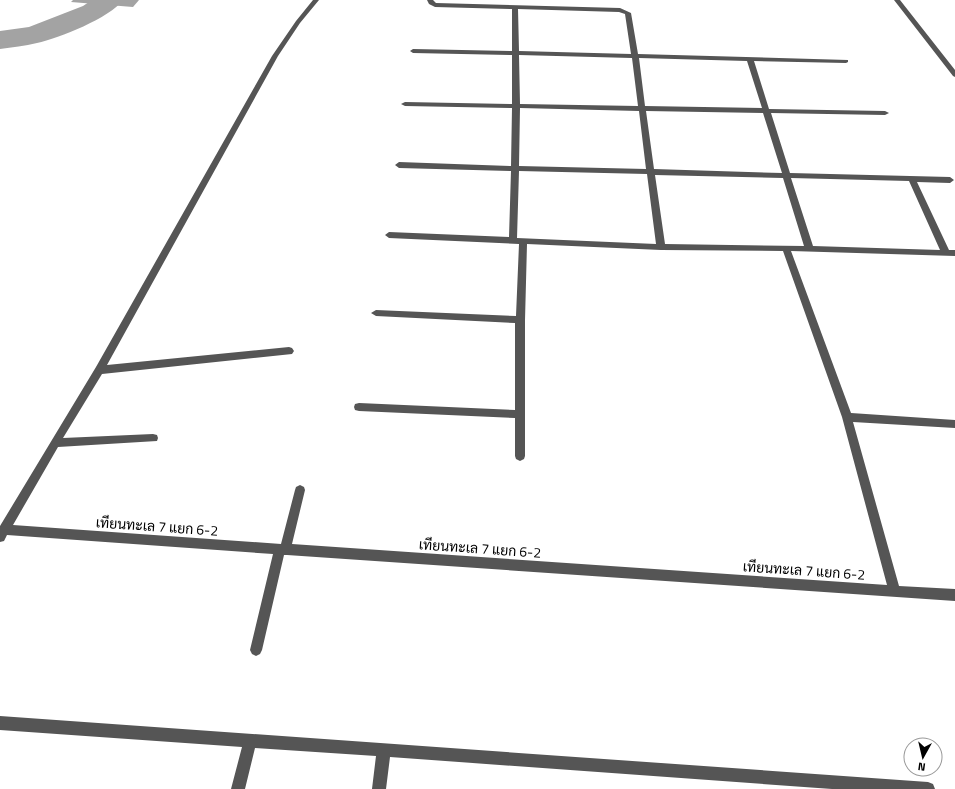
<svg xmlns="http://www.w3.org/2000/svg" width="955" height="789" font-family="'Titillium Web',Sarabun,sans-serif">
<style>
.water{fill:#a3a3a3}
.lines{fill:none;stroke-linecap:round;stroke-linejoin:round}
.river{fill:#a3a3a3;fill-rule:evenodd}
.minor{fill:#555;fill-rule:evenodd}
.labels{text-anchor:middle;dominant-baseline:central;stroke-width:3;stroke-linejoin:round;paint-order:stroke}
.street-label{font-size:14px;fill:#000;stroke:#fff}
</style>
<rect width="100%" height="100%" fill="#fff"/>
<!-- water -->
<path class="water" d="M73,0h66l-6,7 -62,-5z"/>
<g class="lines">
<!-- river -->
<path class="river" d="M92,0h31c-13,18 -64,38 -86,43 -12,3 -25,4 -37,6v-18l29,-4 54,-21z"/>
<!-- minor -->
<path class="minor" d="M313,0h6l-19,23 -22,33 -171,309 182,-18 3,1 2,3 -2,3 -190,20 -39,64 90,-4 4,1 1,3 -1,3 -99,6 -45,78 268,19 14,-54 1,-3 4,-2 4,2 1,3 -13,54 595,41 -45,-168 -59,-166 -122,-1 -134,-6 -2,76v136l-1,3 -4,2 -4,-2 -1,-3v-38l-156,-7 -4,-1 -1,-3 1,-3 4,-1 156,7v-87l-139,-7 -5,-3 5,-3 140,6 3,-72 -130,-6 -4,-3 4,-3 120,5 2,-66 -112,-3 -4,-3 4,-3 112,4 1,-58 -107,-2 -4,-2 4,-2 107,2v-49l-99,-2 -3,-2 3,-2 99,2v-42l-77,-2 -6,-3 -2,-4h6l3,3 184,5 11,5 7,41 210,6v2l-2,1 -92,-2 15,48 116,2 4,2 -4,2 -114,-2 19,60 160,4 4,3 -4,3 -33,-1 32,68h6v6l-164,-5 60,162 104,7v8l-102,-6 46,164 56,3v12l-668,-46h-3l-22,95 -2,4 -4,2 -4,-2 -2,-4 23,-96 -266,-19 -3,6 -4,1v-16l96,-159 176,-311 24,-35zM518,9l101,3 6,2 6,40 -112,-3zM519,55l113,3 6,48 -118,-2zM639,58l108,3 15,47 -117,-2zM520,108l119,3 7,58 -127,-3zM646,111l117,2 19,60 -128,-4zM519,171l128,3 9,70 -139,-6zM655,175l128,3 21,68 -139,-2zM791,178l118,3 31,69 -127,-4z
M894,0h6l55,70v7l-2,-1z
M0,716l928,66 5,2 2,5h-103l-442,-32 -4,32h-14l4,-33 -121,-8 -10,41h-14l11,-42 -242,-17z"/>
</g>
<g class="labels">
<!-- street labels -->
<g class="street-label">
<text transform="translate(157 526) rotate(4)">เทียนทะเล 7 แยก 6-2</text>
<text transform="translate(480 548) rotate(4)">เทียนทะเล 7 แยก 6-2</text>
<text transform="translate(804 570) rotate(4)">เทียนทะเล 7 แยก 6-2</text>
</g>
</g>
<!-- north arrow -->
<g transform="translate(923 757) rotate(188)"><circle r="19" fill="#ffffff" stroke="#999999"/>
<path d="M0-3L7 15L0 10L-7 15Z" fill="#000000"/>
<text y="-6" font-size="11" font-weight="bold" text-anchor="middle" fill="#000000">N</text>
</g>
</svg>
